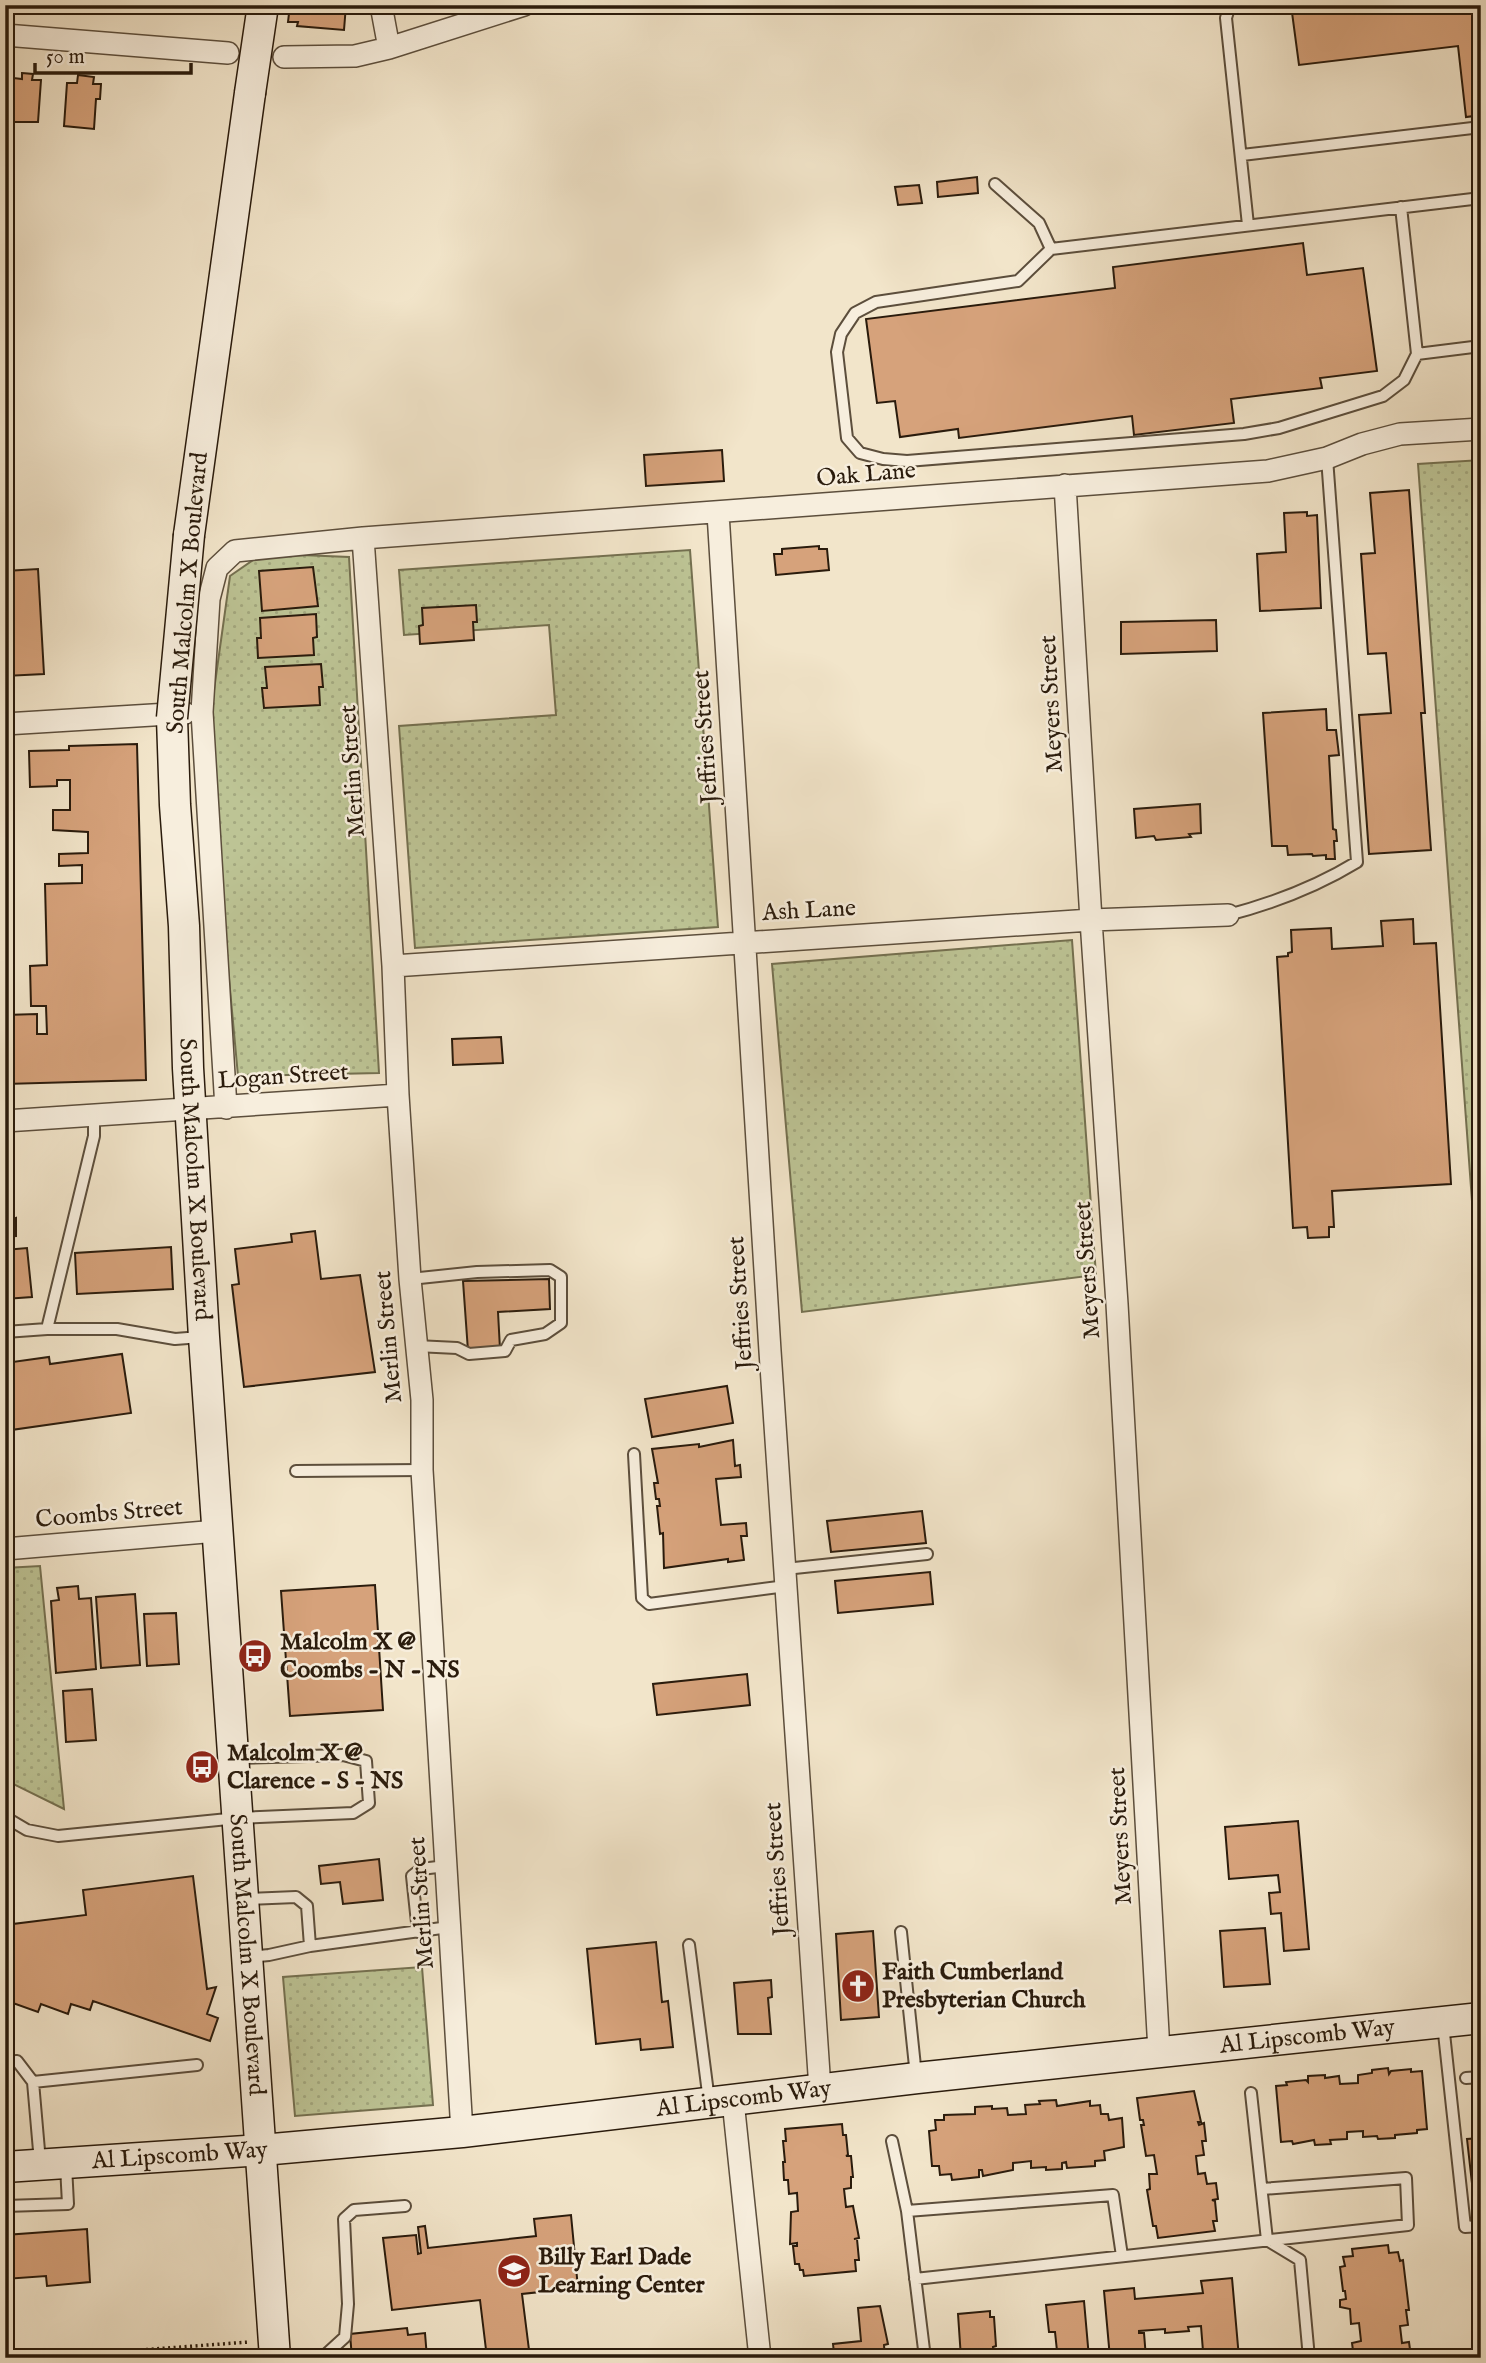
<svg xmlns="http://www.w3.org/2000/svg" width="1486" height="2363" font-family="'IM FELL English',serif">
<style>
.grass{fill:url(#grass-dots);stroke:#747050;stroke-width:2}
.building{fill:#d6a27b;stroke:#2a1b0c;stroke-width:2}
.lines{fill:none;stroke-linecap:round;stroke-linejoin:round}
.lane-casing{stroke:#5c4e3c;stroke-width:14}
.street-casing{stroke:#5c4e3c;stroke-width:24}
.secondary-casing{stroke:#2a1b0c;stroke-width:33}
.path{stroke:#2a1b0c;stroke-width:3.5;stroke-dasharray:2 3.5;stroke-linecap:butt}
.lane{stroke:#f7eedd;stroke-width:10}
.street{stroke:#f7eedd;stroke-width:21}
.secondary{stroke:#f7eedd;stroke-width:30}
.secondary-bridge-casing{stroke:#2a1b0c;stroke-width:33;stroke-linecap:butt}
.secondary-bridge{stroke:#f7eedd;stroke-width:30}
.labels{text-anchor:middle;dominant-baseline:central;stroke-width:5;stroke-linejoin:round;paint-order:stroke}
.street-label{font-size:24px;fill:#2a1b0c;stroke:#f7eedd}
.poi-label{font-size:24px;font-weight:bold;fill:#2a1b0c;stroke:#f7eedd;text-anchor:start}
</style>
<defs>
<pattern id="grass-dots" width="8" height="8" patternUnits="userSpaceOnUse" patternTransform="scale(1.75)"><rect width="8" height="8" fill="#bdc495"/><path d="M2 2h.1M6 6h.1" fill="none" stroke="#a3a87f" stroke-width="1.8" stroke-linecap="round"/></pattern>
</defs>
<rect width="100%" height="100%" fill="#f2e5ca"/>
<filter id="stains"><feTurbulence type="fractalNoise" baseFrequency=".00286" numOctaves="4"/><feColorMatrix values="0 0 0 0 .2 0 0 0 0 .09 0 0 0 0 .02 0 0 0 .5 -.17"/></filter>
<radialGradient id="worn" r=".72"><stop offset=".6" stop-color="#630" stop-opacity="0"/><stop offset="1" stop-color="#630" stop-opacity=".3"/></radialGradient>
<!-- grass -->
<path class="grass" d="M1481,460v754l-8,1 -55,-751z
M690,550l28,377 -303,21 -16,-222 157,-11 -7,-90 -145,10 -5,-65z
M301,555l48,2 30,516 -141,3 -31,-336 23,-164 26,-18z
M1072,940l24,335 -294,37 -30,-348z
M40,1566l24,243 -59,-29v-212z
M422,1967l11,138 -138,11 -12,-139z"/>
<!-- building -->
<path class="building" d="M290,5h56l-2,25 -47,-4 1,-4h-10z
M1291,5h190v110l-15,2 -8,-71 -159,19z
M22,73l11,1 -1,6h9l-3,42h-27l3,-44 8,1z
M78,75l16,2 -1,7h8l-1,15h-4l-2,30 -30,-3 3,-43h10z
M977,177l1,16 -40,4 -1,-15z
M919,185l3,18 -24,2 -3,-18z
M1303,243l4,32 56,-7 14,103 -57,7 2,10 -91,11 3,24 -100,12 -2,-19 -173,22 -1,-9 -58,8 -5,-36 -18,2 -11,-84 249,-31 -2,-21z
M722,450l2,31 -78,5 -2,-31z
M1409,490l16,223h-4l10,137 -62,4 -10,-139 32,-2 -5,-60 -18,1 -7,-100 14,-1 -5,-60z
M1307,512v4l10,-1 4,93 -61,3 -3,-57 29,-2 -2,-39z
M819,546v3h8l2,21 -53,5 -2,-21h8v-5z
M313,567l5,39 -56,5 -3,-40z
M38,569l6,105 -39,2v-105z
M476,605l1,17h-4l1,18 -54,4 -1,-18 4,-1 -1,-17z
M316,614l1,23 -4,1 1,17 -56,3 -1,-20h4l-1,-20z
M1216,620l1,31 -96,3v-32z
M321,664l2,23h-4l1,18 -56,3 -2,-20h5l-2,-21z
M1326,709l1,21h9l3,25 -10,1 4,73 3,1 1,11h-3l1,18h-9v-4l-13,1 -1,-2 -24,1 -1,-9h-15l-9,-133z
M137,744l9,336 -141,4v-69l32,-1v20h10l-1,-28h-15l-1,-40 17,-1 -2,-81 37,-1v-18l-23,1v-12l29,-1v-21l-35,-2v-20h17v-30h-13v6l-27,1 -1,-36 40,-1v-4z
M1200,804l1,29 -12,1 2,3 -35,3 -2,-4 -18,2 -2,-29z
M1413,919l1,25 22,-1 15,241 -119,7 2,36h-5v10l-21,1 -1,-11 -14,1 -16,-271 11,-1v-3l4,-1 -1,-22 40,-2 1,21 51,-3 -2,-25z
M501,1037l2,26 -50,2 -1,-26z
M5,1193l2,9h4l2,17 3,-1v18l-11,1z
M315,1231l6,48 39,-4 15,97 -131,15 -12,-102 7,-1 -4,-35 57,-7 -1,-8z
M171,1247l2,42 -96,5 -2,-41z
M27,1248l5,49 -27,2v-49z
M549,1279l1,30 -52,3 2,37 -32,2 -5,-70z
M122,1354l9,59 -120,17 -2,-15h-4v-52l44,-6 1,7z
M727,1386l6,37 -81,14 -7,-38z
M733,1440l2,26 5,-1 1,12 -25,2 5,46 25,-2 1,13h-6l3,24 -16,2v-3l-64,9 -1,-35 -3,1 -3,-28h3l-1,-7h-3l-2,-16h4l-6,-34 47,-5v3z
M922,1511l4,32 -95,9 -4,-31z
M930,1572l3,32 -95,9 -3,-32z
M375,1585l8,125 -93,6 -9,-125z
M78,1586l1,13 12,-1 5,71 -40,4 -5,-72 8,-1 -2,-12z
M135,1594l5,71 -39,3 -5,-71z
M176,1613l3,51 -32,2 -3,-52z
M747,1674l3,31 -93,10 -4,-31z
M92,1689l4,51 -30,2 -3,-51z
M1298,1821l11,128 -25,2 -3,-38 -10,1 -2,-21 11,-1 -2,-17 -49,4 -4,-52z
M379,1859l4,41 -40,4 -3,-22 -19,2 -2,-18z
M193,1876l14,113 9,-2 -9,27 11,4 -8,23 -117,-40 -3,9 -19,-6 -3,10 -27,-10 -3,8 -25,-9 -3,8 -5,-2v-84l81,-10 -3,-25z
M1265,1928l5,56 -46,3 -4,-56z
M873,1931l6,86 -38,3 -5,-86z
M656,1942l6,60 6,-1 5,46 -32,3 -1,-11 -44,5 -9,-95z
M771,1980l1,17 -4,1 3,36h-33l-4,-51z
M1388,2068l1,6 2,-3 20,-2v3l11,-1 5,58 -10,1v3l-22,2v3l-17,1 -1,-3 -14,1v-6l-16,1v7l-17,1 1,4 -16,1 -1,-5 -21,4 -1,-3 -11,1 -5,-56 11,-1 -1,-3 20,-2 2,2v-6l17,-1v3l14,-2 1,8 18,-1v-8l14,-2v-3z
M1194,2091l7,31h-3l1,3 5,-2 2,18h-4l2,14 -8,1 2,18 7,-1 2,11 9,-1 2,16 -6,1 3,1 2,20h-4l2,10 -57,7 -2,-12h-3l-6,-36 3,-1 -1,-15h8l-3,-19 -8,1 -5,-31h3l-1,-5h-3l-3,-22z
M1056,2100l1,6 33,-5v5l10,-1 1,9h7l1,6 13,-2 2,29 -20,4 1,9 -10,1v5l-28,2 -1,-6 -4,1v6l-16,1v-3l-15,1v-7l-18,2v7l-30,6 -1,-6h-3v7l-27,3 -1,-6 -11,1 -1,-9h-7l-3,-35 7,-1 -1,-10h9v-5l31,-1v-7l17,-1v3l15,-1 1,7 18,-1 -1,-9 15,-1 -1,-3z
M842,2124l1,11h3l2,20 -2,1h5l2,21h-2v11l-7,1 2,18 7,-1 6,32 -5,1h3l2,21h-4l1,11 -52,5 -1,-6h-3l-1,-6h-4l-2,-18h4v-3l-7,1 1,-32 7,-1 -1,-18 -8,1 -1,-14h-4l-1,-18h2l-2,-21h3l-1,-12z
M1481,2138v72h-6l-8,-71z
M571,2215l7,73 -56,6 8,64h-43l-7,-58 -88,10 -9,-72 33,-3 2,19 3,-1 -3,-26 7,-1 3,22 108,-12 -2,-17z
M87,2229l3,53 -43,4 -1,-10 -41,3v-44z
M1388,2245l1,8 9,-1 2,9 3,-1 6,50h-3l2,15 -8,1 2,17 7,-1 2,15 3,1h-60l-2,-15 9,-2 -2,-18 -8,1 -1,-15 -10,-2v-7l6,-1 -1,-8h-2l-3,-24 5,-1 -2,-9 10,-1 -1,-7z
M1232,2278l7,80h-32l-1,-8 -3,1 -2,-25 -13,1 1,4 -24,2v-4l-26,2v2h5l2,25h-36l-6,-67 30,-3 1,11 68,-6 -2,-12z
M1084,2301l5,57h-37l-1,-7h6l-2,-19h-6l-3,-27z
M880,2306l8,38 -4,1 1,13h-62v-4l11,-1 -1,-9 28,-3 -3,-33z
M990,2311v6h4l2,29 -3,1 1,9 4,2h-37l-3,-44z
M407,2328l1,7 17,-2 2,25h-75l-2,-24z"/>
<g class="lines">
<!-- lane casing -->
<g class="lane-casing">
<path id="lane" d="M1230,5l-4,13 22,207
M1242,155l239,-28
M995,184l44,39 12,26
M1478,198l3,31
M1401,207l16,147 -13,26 -21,16 -104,32 -35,6 -337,27 -24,-2 -23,-6 -13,-15 -10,-86 4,-18 14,-21 21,-11 142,-21 33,-32 430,-51
M1417,354l64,-8
M1228,915c46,-12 88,-28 129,-53l-30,-404
M5,928v39
M410,1279l67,-7 73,-2 11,7v46l-16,11 -34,6 -6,11 -36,3 -12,-6 -41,-2
M47,1329h70l58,10 26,-2
M5,1332l42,-3 47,-193v-20
M634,1454l8,144 7,6 137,-18
M296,1471l126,-1
M785,1569l142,-15
M5,1817l22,13 31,6 180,-18 115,-5 16,-10 -3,-42 -23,-6 -108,3
M246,1899l50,-2 11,9 3,40 -41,9 -21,2
M418,1932l-6,-56 9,-7 25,-3
M901,1932l15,144
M689,1945l20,156
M310,1946l139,-19
M1443,2024l22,203 16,-1
M5,2062l12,-1 16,21 7,80
M1466,2078l15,-1
M33,2082l164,-17
M1251,2093l16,147 33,20 9,98
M892,2141l15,70 18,147
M7,2170l1,35
M5,2206l63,-2 -2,-38
M907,2211l206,-16 9,61
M915,2279l493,-54 -2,-47 -144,11
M322,2358l23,-21 3,-33 -4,-85 10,-9 51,-4"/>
</g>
<!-- street casing -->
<g class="street-casing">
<path id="street" d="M381,5l8,43
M5,35l223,18
M284,57l71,-1 34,-8 135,-43
M1065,485l26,435 26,384 42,747
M718,513l52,838 50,738
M363,538l30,428 5,129 12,184 12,121v70l40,662
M5,724l180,-11
M393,966l698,-46 137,-5
M226,1108l-24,-396 7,-113 8,-31 18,-17 128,-13 905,-67 59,-13 35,-14 38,-10 81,-5
M5,1121l393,-26
M5,1549l212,-18
M733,2101l27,257"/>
</g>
<!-- secondary casing -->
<g class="secondary-casing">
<g id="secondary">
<path d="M189,535l61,-442"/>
<path id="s1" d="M172,718l3,87 9,121 4,142 16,269 71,1021"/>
<path id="s2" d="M5,2167l257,-17 200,-18 455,-54 564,-60"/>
</g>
</g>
<!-- path -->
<path class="path" d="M31,2358l218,-16"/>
<!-- lane -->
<use href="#lane" class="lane"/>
<!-- street -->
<use href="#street" class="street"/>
<!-- secondary -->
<use href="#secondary" class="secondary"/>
<!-- secondary-bridge casing -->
<g class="secondary-bridge-casing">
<path id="secondary-bridge" d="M250,93l13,-88
M172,718l17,-183"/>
</g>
<!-- secondary-bridge -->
<use href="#secondary-bridge" class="secondary-bridge"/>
</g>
<!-- icons -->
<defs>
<g id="bus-disc" transform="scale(1.75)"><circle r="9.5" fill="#8f2418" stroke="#f7eedd"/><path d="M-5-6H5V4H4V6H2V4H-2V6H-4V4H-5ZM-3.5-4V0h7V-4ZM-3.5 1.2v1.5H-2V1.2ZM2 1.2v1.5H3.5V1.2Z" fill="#fff"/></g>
<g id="church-disc" transform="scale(1.75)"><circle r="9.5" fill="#8f2418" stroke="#f7eedd"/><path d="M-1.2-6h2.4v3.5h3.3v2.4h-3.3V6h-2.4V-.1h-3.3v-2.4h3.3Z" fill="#fff"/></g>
<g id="school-disc" transform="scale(1.75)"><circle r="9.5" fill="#8f2418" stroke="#f7eedd"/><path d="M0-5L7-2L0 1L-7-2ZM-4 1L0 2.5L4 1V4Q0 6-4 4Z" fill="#fff"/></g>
</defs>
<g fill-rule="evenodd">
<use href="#bus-disc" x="255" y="1656"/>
<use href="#bus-disc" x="202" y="1767"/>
<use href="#church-disc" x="858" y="1986"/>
<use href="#school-disc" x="514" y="2271"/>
</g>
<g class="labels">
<!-- street labels -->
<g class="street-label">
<text transform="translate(866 475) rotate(-5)">Oak Lane</text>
<text transform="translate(188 593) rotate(-85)">South Malcolm X Boulevard</text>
<text transform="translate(1052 704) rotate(-93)">Meyers Street</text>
<text transform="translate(706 737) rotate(-94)">Jeffries Street</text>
<text transform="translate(353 771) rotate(-94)">Merlin Street</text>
<text transform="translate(809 911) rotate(-3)">Ash Lane</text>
<text transform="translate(283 1077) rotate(-4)">Logan Street</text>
<text stroke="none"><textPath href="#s1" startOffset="462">South Malcolm X Boulevard</textPath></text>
<text transform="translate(1088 1270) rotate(-94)">Meyers Street</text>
<text transform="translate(741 1303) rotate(-94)">Jeffries Street</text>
<text transform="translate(389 1337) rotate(-95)">Merlin Street</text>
<text transform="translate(109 1514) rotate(-5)">Coombs Street</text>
<text transform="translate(1121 1836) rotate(-93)">Meyers Street</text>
<text transform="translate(778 1869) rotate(-94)">Jeffries Street</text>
<text transform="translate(422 1903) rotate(-94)">Merlin Street</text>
<text stroke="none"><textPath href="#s1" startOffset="1239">South Malcolm X Boulevard</textPath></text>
<text stroke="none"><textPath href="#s2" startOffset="1309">Al Lipscomb Way</textPath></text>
<text stroke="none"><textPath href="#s2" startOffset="742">Al Lipscomb Way</textPath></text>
<text stroke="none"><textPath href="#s2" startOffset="175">Al Lipscomb Way</textPath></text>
</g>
<!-- poi labels -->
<g class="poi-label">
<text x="280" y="1642">Malcolm X @<tspan x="280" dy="28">Coombs - N - NS</tspan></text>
<text x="227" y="1753">Malcolm X @<tspan x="227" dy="28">Clarence - S - NS</tspan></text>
<text x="882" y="1972">Faith Cumberland<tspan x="882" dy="28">Presbyterian Church</tspan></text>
<text x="538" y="2257">Billy Earl Dade<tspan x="538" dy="28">Learning Center</tspan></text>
</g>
</g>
<!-- margin -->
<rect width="1486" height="2363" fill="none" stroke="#f2e5ca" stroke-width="28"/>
<rect x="7" y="7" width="1472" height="2349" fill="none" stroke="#2a1b0c" stroke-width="3.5"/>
<rect x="14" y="14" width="1458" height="2335" fill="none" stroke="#2a1b0c" stroke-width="2"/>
<!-- scale -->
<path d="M35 63v10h156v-10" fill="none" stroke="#2a1b0c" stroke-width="3.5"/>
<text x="46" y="63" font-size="21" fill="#2a1b0c" stroke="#f7eedd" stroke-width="5" paint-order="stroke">50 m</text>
<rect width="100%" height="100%" filter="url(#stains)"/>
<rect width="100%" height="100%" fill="url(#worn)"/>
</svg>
